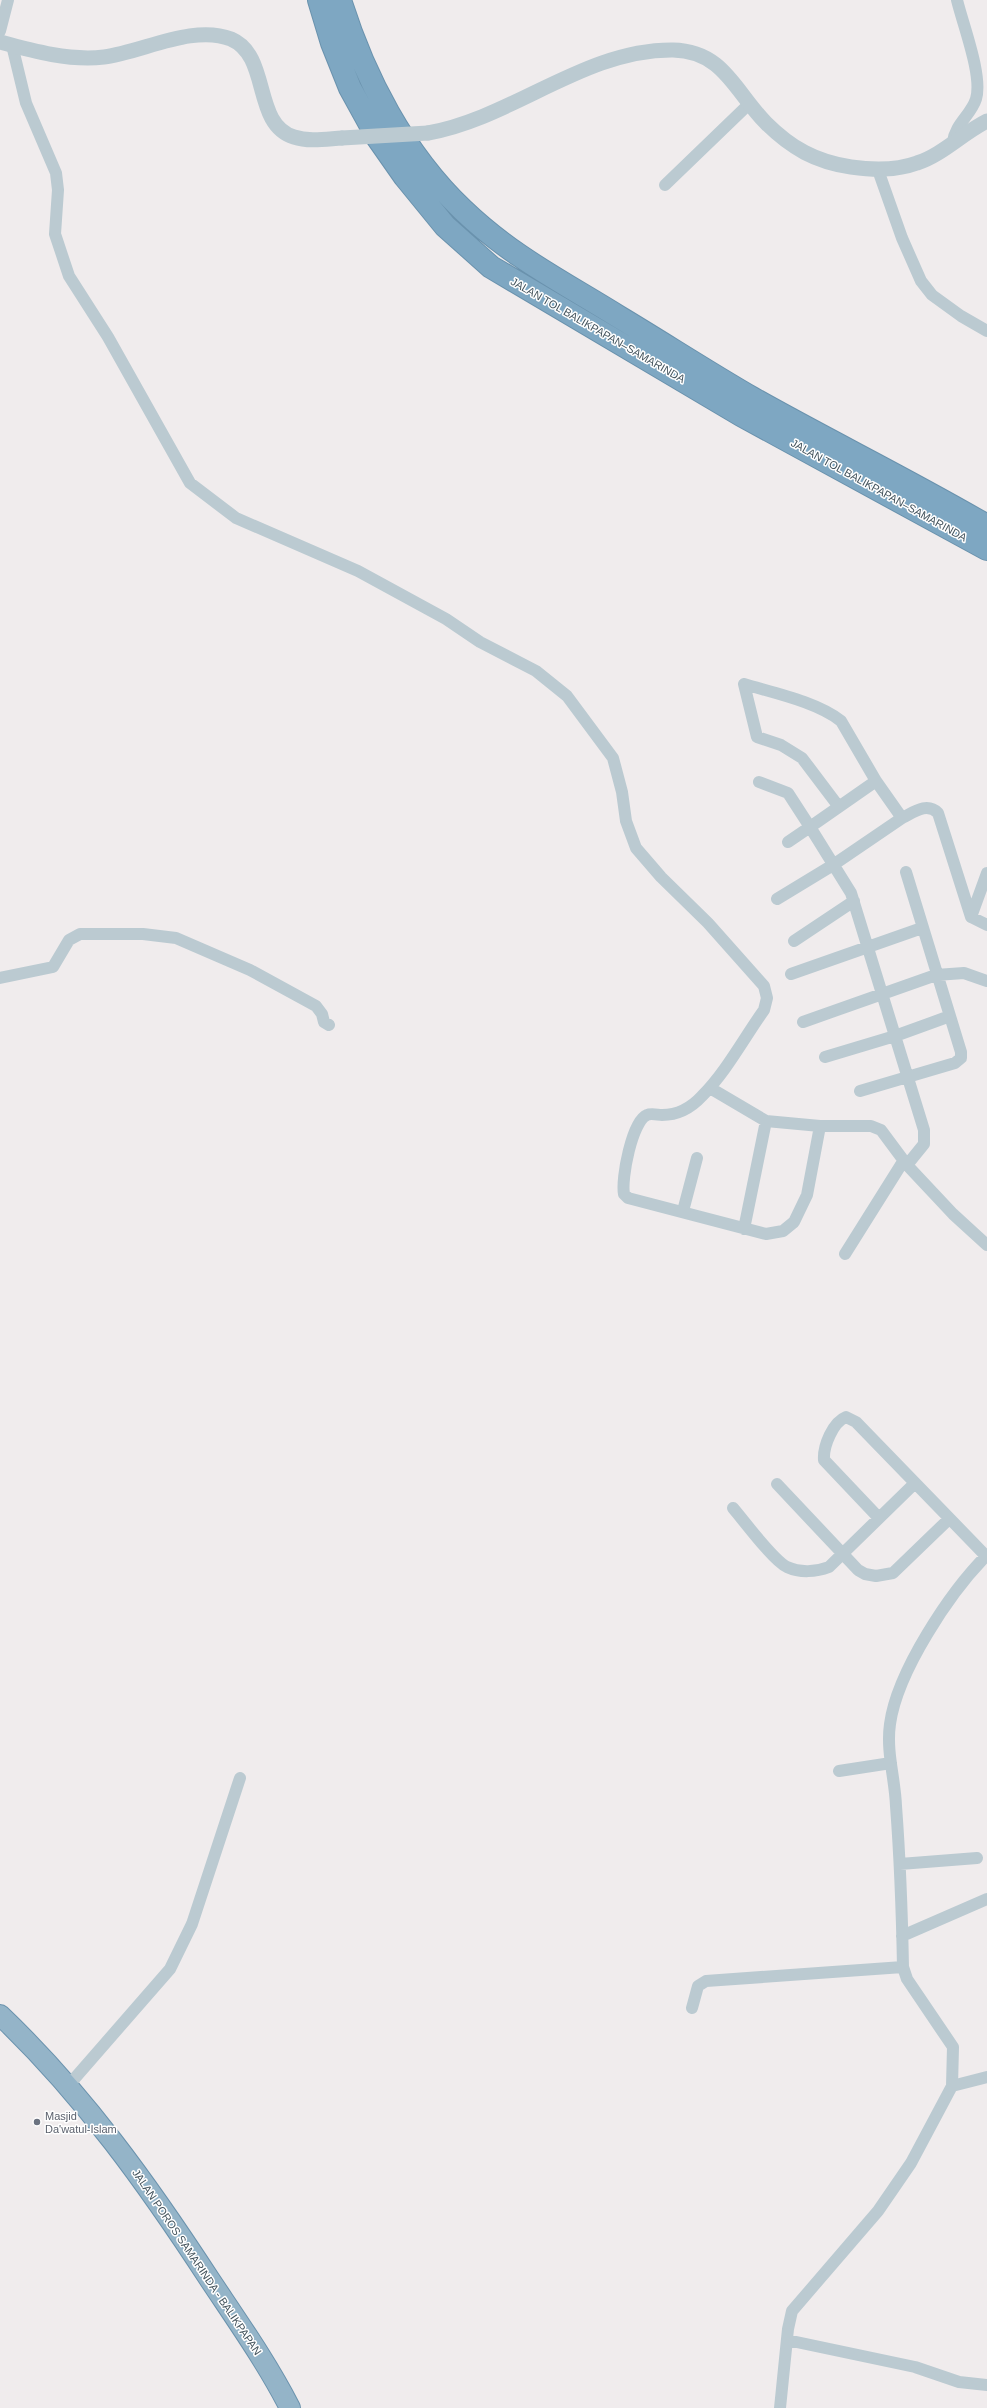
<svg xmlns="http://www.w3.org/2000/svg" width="987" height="2408" font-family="Arial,sans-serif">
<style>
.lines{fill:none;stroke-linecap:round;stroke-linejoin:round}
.trunk-casing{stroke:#6a92ad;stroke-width:22}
.motorway-casing{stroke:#6a92ad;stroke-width:24}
.minor{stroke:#bbcad1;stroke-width:12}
.tertiary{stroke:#bbcad1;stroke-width:15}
.trunk{stroke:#94b4c8;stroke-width:20}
.motorway{stroke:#7ea7c2;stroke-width:22}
.tertiary-bridge{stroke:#bbcad1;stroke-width:15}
.worship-dot{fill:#6b7280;stroke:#fff;stroke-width:1.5}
.labels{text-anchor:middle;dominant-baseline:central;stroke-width:3;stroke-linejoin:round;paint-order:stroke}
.street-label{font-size:11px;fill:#43535c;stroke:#fff}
.worship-label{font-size:11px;fill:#5b616d;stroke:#fff;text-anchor:start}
</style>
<rect width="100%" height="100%" fill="#f0eced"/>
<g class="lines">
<!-- trunk casing -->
<g class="trunk-casing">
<path id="trunk" d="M0,2015c83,79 148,170 210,265 28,42 57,83 80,128"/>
</g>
<!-- motorway casing -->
<g class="motorway-casing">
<path id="motorway" d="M319,0l13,43 18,45 27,49 28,40 40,49 46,41 250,148 246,134
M340,0c24,77 64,154 123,210 49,47 100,72 156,107 45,27 88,55 133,81 78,44 158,83 235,128"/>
</g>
<!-- minor -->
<path class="minor" d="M0,31l8,-31
M12,45l14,58 30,70 2,17 -3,44 14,42 39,61 82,146 46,35 122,53 88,48 34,23 56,29 31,25 46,62 9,34 4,29 10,27 25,29 47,46 56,63 3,12 -3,12c-20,28 -38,62 -62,86 -11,12 -24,19 -40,19 -4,0 -11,-2 -15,0 -15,6 -26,64 -23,79l4,4 138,36 17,-3 11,-9 13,-27 13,-69
M953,142c2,-18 18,-27 23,-43 7,-23 -13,-74 -19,-99
M878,170l24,68 19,43 11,14 29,21 26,15
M665,185l84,-81
M744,684c30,9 73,18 97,37l35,60 -66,46 41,66 73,237v14l-17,21
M744,684l13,53 24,8 21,13 37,49
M759,782l29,11 22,34 -22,15
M902,818c12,-6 25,-16 36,-5l33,104 16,8
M777,899l56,-34 69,-47 -26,-37
M971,917l16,-44
M794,941l60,-40
M791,974l131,-46
M0,978l53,-11 16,-27 11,-6h63l33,4 74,32 66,36 6,8 2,8 5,3
M803,1022l133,-47 28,-2 23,8
M825,1057l70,-21 55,-20
M710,1088l56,33 54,5h51l10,4 26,35 46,49 34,31
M860,1091l95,-28 6,-5v-6l-55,-180
M683,1211l14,-53
M744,1229l22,-108
M845,1254l59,-94
M777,1484l81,86 7,4 11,2 17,-3 56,-54
M733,1508c12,14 40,52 54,59 13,6 29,5 42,0l85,-83
M878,1517l-54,-57c-1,-14 9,-38 22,-43l10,5 130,134
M839,1771l52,-8
M900,1864l77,-6
M902,1936l85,-37
M692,2008l6,-22 8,-5 197,-14
M68,2086l102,-117 22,-45 48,-146
M952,2086l35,-9
M787,2340l128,27 44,15 28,3
M780,2408l8,-79 4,-18 86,-100 33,-48 41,-77 1,-39 -46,-68 -4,-12c-1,-54 -3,-108 -7,-161 -1,-28 -10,-54 -6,-82 7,-52 60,-132 97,-169"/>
<!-- tertiary -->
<path class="tertiary" d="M0,42c33,9 69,19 104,15 39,-5 89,-33 127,-18 40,17 21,85 63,98 15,5 32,2 48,1
M428,133c85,-15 157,-84 245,-83 51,1 62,42 93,73 25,25 50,39 85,44 22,3 44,4 66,-4 25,-8 46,-30 70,-42"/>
<!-- trunk -->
<use href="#trunk" class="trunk"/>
<!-- motorway -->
<use href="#motorway" class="motorway"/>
<!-- tertiary-bridge -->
<path class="tertiary-bridge" d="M342,138l86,-5"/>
</g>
<!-- markers -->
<circle class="worship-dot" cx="37" cy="2122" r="4"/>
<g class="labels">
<!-- street labels -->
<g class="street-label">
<text transform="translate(598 330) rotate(30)">JALAN TOL BALIKPAPAN–SAMARINDA</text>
<text transform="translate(879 490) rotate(29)">JALAN TOL BALIKPAPAN–SAMARINDA</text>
<text transform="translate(197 2262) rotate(56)">JALAN POROS SAMARINDA - BALIKPAPAN</text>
</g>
<!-- worship labels -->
<g class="worship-label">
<text x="45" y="2116">Masjid<tspan x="45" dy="13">Da'watul-Islam</tspan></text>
</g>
</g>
</svg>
